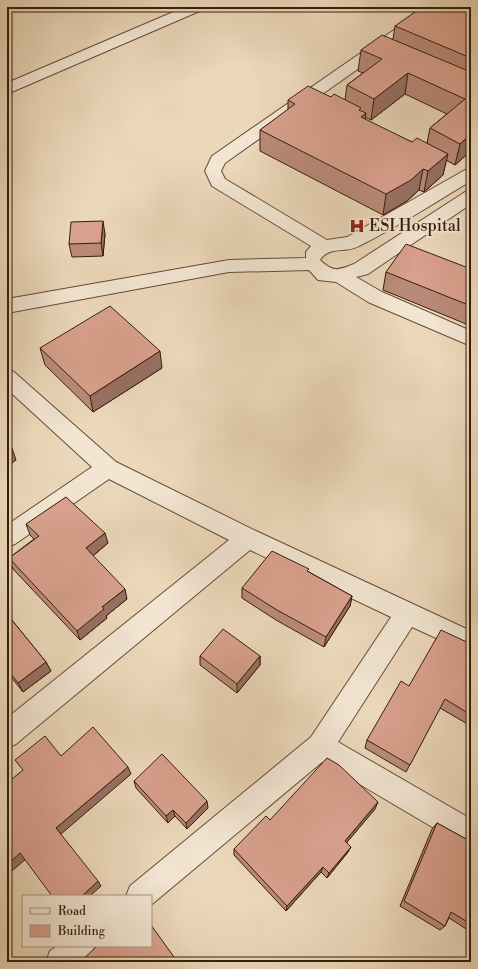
<svg xmlns="http://www.w3.org/2000/svg" width="478" height="969" font-family="'Libre Bodoni',serif">
<style>
.lines{fill:none;stroke-linecap:round;stroke-linejoin:round}
.minor-casing{stroke:#634c36;stroke-width:2}
.minor{fill:#f2e5d2;fill-rule:evenodd}
.wall{fill:#ba8a79;stroke:#361e0b;fill-rule:evenodd}
.shaded-wall{fill:#977063;stroke:#361e0b}
.building{fill:#d8a08d;stroke:#361e0b}
.labels{text-anchor:middle;dominant-baseline:central;stroke-width:3.5;stroke-linejoin:round;paint-order:stroke}
.poi-label{font-size:16px;fill:#361e0b;stroke:#f2e5d2;text-anchor:start}
</style>
<rect width="100%" height="100%" fill="#ebd7b9"/>
<filter id="stains"><feTurbulence type="fractalNoise" baseFrequency=".005" numOctaves="4"/><feColorMatrix values="0 0 0 0 .2 0 0 0 0 .09 0 0 0 0 .02 0 0 0 .5 -.17"/></filter>
<radialGradient id="worn" r=".72"><stop offset=".6" stop-color="#630" stop-opacity="0"/><stop offset="1" stop-color="#630" stop-opacity=".3"/></radialGradient>
<g class="lines">
<!-- minor casing -->
<g class="minor-casing">
<path id="minor" d="M185,7h19l-2,3 -195,84v-11z
M427,7h16l-2,3 -216,153 -4,8 4,8 102,61 20,-3 118,-67 6,-1v12c-37,22 -74,46 -112,65 -14,8 -29,-1 -39,14 14,13 18,10 34,4l111,-72 6,-2v14l-103,70 -12,3 26,15 89,39v15l-103,-44 -32,-20 -18,-2 -9,-10 -80,2 -222,41v-14l222,-39 77,-2v-6l5,-6 -99,-60 -7,-15 7,-15z
M7,369l7,3 102,90 140,69 215,100v23l-59,-27 -74,115 133,77v29l-10,-4 -139,-82 -171,143v-9h-25l4,-10 181,-149 80,-120 -141,-67 -234,194 -9,4v-30l222,-178 -120,-61 -94,65 -8,3v-22l85,-58 -85,-78z
M57,946h38l-5,10 -6,6h-38l4,-11z"/>
</g>
<!-- minor -->
<use href="#minor" class="minor"/>
</g>
<!-- wall -->
<path class="wall" d="M471,7v144l-16,14 -9,-5 -3,15 -19,17 -5,-2 -12,11 -24,14 -123,-64v-21l28,-20v-10l43,-3 14,3 2,-15 16,-12 -5,-2 3,-21 32,-11 2,-13zM405,94l42,20 -17,14 -3,15 -15,-1 -47,-22v-3l6,3z
M105,234l-2,22 -31,1 -3,-13z
M471,269v57l-88,-36 3,-18z
M40,348l122,20 -69,44 -48,-47z
M26,524l82,19 -15,13 34,43 -21,17 1,2 -27,22 -67,-71 -4,-11 25,-19 -4,-4z
M309,572l43,24 -2,10 -26,41 -48,-27 -34,-22v-10z
M7,614l39,48 5,9 -28,21 -16,-20z
M471,644v82l-31,-18 -34,64 -41,-24 2,-8 42,-54z
M200,656h60v9l-23,28 -37,-28z
M134,781l74,27 -21,21 -12,-13 -7,7 -32,-35z
M375,809l-28,33 1,10 -21,26 -6,-6 -35,39 -52,-56v-6l36,-29z
M437,823l29,16 5,2v91l-22,-14 -4,8 -5,4 -40,-24 32,-77z"/>
<!-- shaded-wall -->
<path class="shaded-wall" d="M408,73l-3,21 -34,26 3,-21z
M366,113l-3,21 -2,-17z
M471,134v17l-16,14 5,-21z
M448,154l-5,21 -19,17 4,-21z
M423,169l-4,21 -12,11 -24,14 3,-21z
M103,221l2,13 -2,22 -2,-13z
M160,351l2,17 -69,44 -3,-16z
M12,448l4,12 -9,7v-15z
M105,533l3,10 -19,16 -3,-11z
M125,589l2,10 -21,17 1,2 -27,22 -3,-9 25,-24z
M352,596l-2,10 -26,41 2,-10z
M260,656v9l-23,28v-9z
M46,662l5,9 -28,21 -5,-9z
M128,767l3,7 -70,60 -5,-6z
M207,801l1,7 -21,21 -1,-6z
M378,802l-3,7 -32,38 2,-6z
M173,810l2,6 -7,7 -2,-7z
M351,847l-3,5 -21,26 2,-5z
M20,853l6,6 -19,16v-10z
M323,867l-2,5 -35,39 1,-5z
M98,881l3,5 -11,10h-8z
M174,957l2,3 -1,2h-4z"/>
<!-- building -->
<path class="building" d="M422,7h49v51l-76,-32z
M382,35l89,37v62l-11,10 -30,-16 35,-29 -57,-26 -34,26 -27,-14 35,-26 -21,-9z
M308,86l23,11 3,-3 27,14 -2,2 7,3 -5,4 51,25 5,-4 31,16 -20,17 -5,-2 -12,11 -25,14 -126,-64 35,-26 -7,-4z
M103,221l-2,22 -32,1 2,-22z
M406,244l65,25v37l-85,-34z
M110,306l50,45 -70,45 -50,-48z
M7,444l5,4 -5,4z
M66,497l39,36 -19,15 39,41 -23,18 2,2 -27,22 -68,-73 30,-22 -13,-12z
M272,551l37,18 -2,2 45,25 -26,41 -49,-27 -35,-22z
M7,614l39,48 -28,21 -11,-14z
M223,629l37,27 -23,28 -37,-28z
M441,630l30,14v71l-26,-16 -35,66 -43,-25 34,-59 8,5z
M93,727l35,40 -72,61 42,53 -16,15h-30l-32,-43 -13,12v-82l16,-13 -8,-10 30,-24 16,20z
M162,754l45,47 -21,22 -13,-13 -7,6 -32,-35z
M327,758l12,7 39,37 -33,39 6,6 -22,26 -6,-6 -36,39 -53,-57 32,-33 4,4z
M437,823l29,16 5,2v83l-20,-12 -6,14 -41,-25z
M151,925l23,32 -3,5h-91l17,-16h54z"/>
<!-- icons -->
<defs>
<g id="hospital-bare" transform="scale(1.2)"><path d="M-5-5h3v3.5h4V-5h3V5h-3V1.5h-4V5h-3Z" fill="#8f2418" stroke="#f2e5d2" stroke-width="2.5" paint-order="stroke"/></g>
</defs>
<g fill-rule="evenodd">
<use href="#hospital-bare" x="357" y="226"/>
</g>
<g class="labels">
<!-- poi labels -->
<g class="poi-label">
<text x="369" y="226">ESI Hospital</text>
</g>
</g>
<!-- margin -->
<rect width="478" height="969" fill="none" stroke="#ebd7b9" stroke-width="24"/>
<rect x="8" y="8" width="462" height="953" fill="none" stroke="#361e0b" stroke-width="2"/>
<rect x="12" y="12" width="454" height="945" fill="none" stroke="#361e0b"/>
<!-- legend -->
<rect x="22" y="895" width="130" height="52" fill="#f2e5d2" stroke="#a79582"/>
<rect x="30" y="908" width="20" height="6" fill="#f2e5d2" stroke="#a79582"/>
<text x="58" y="915" font-size="12" fill="#361e0b">Road</text>
<rect x="30" y="925" width="20" height="12" fill="#d8a08d" stroke="#a79582"/>
<text x="58" y="935" font-size="12" fill="#361e0b">Building</text>
<rect width="100%" height="100%" filter="url(#stains)"/>
<rect width="100%" height="100%" fill="url(#worn)"/>
</svg>
